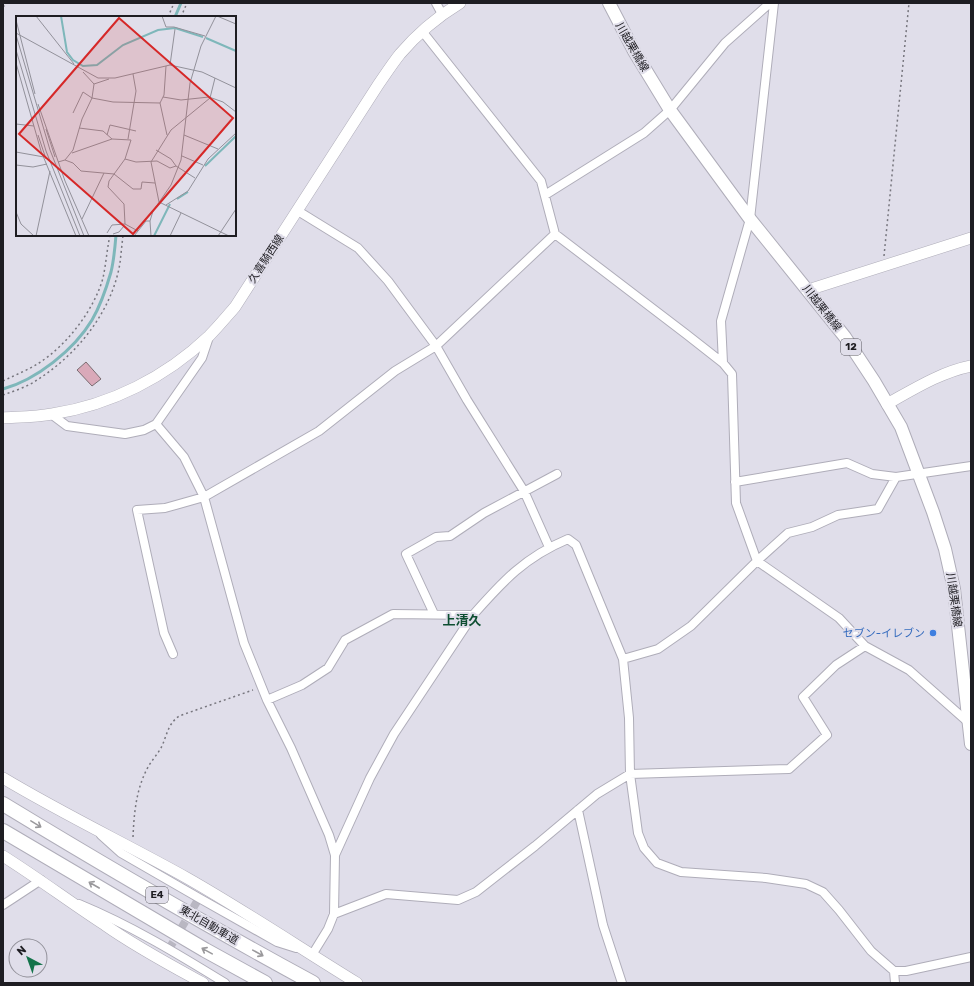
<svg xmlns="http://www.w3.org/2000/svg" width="974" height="986" font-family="Rubik,'Noto Sans JP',sans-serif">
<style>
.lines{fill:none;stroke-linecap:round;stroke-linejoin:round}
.stream{stroke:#7eb7ba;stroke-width:3}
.building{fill:#d9a9b9;stroke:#7a6d72}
.street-tunnel{stroke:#b9b7c2;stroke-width:8;stroke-dasharray:8 4;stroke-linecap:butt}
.street-casing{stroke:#afadb9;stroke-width:10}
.secondary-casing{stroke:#afadb9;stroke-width:12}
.primary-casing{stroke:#afadb9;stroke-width:14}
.highway-casing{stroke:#afadb9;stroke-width:16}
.path{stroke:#77767e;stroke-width:1.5;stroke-dasharray:2 3;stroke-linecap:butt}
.street{stroke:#fff;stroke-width:8}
.secondary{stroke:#fff;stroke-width:11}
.primary{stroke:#fff;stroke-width:12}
.highway{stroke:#fff;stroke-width:14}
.oneway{stroke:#9a999c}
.shop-dot{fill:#3f7fe0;stroke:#e0deea;stroke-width:1.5}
.labels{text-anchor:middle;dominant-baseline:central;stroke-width:4;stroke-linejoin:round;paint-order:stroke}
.shield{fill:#e0deea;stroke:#58575e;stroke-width:1}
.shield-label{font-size:10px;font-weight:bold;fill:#1e1d22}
.street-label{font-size:11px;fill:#1e1d22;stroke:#e0deea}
.shop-label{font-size:11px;fill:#366cbe;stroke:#e0deea;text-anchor:end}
.quarter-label{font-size:13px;font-weight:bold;fill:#0d4e31;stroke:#e0deea}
.inset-river{fill:none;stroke:#7eb7ba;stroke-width:2}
.inset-road{fill:none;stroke:#92919a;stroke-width:1}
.view{fill:#d62828;fill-opacity:0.15;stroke:#d62828;stroke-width:2}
.inset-edge{fill:none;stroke:#1e1d22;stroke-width:2}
</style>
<rect width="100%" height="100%" fill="#e0deea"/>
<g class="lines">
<!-- stream -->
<path class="stream" d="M175,17l6,-14
M3,389c33,-9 71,-39 89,-69 7,-12 15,-34 19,-48 3,-12 4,-25 5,-37"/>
</g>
<!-- building -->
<path class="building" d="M86,362l15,17 -9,7 -15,-16z"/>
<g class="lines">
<!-- street-tunnel -->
<path class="street-tunnel" d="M169,949l30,-51"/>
<!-- street casing -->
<g class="street-casing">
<path id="street" d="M436,3l6,11
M422,31l119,150 14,53 131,100 37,29 9,11 4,129 21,58 82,57 26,28 44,24 60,53
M545,195l99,-62 26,-23 55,-67 45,-40
M298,211l60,37 30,33 48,65 31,54 57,91 25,56
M723,363l-2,-42 29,-102 24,-216
M51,414l16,12 58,8 19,-4 12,-6 46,-66 7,-21
M156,424l28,33 20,40 40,146 23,57 24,48 38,87 6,20 -1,59 -6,15 -16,26
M735,482l112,-19 25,11 24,3
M434,614l-28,-60 30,-17 14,-1 34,-23 73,-39
M173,654l-9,-21 -27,-123 28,-2 39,-11 115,-66 76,-60 41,-25 119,-112
M623,659l35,-10 33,-23 66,-65 31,-28 24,-6 26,-12 40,-6 18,-32 75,-11
M267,700l35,-15 26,-17 17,-28 48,-26 80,1c30,-34 52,-58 95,-76l8,6 47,114 6,59 1,56 8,59 6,15 13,15 24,9 85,6 40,6 17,8 16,18 32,41 23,20h12l65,-14
M578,810l25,115 19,58
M101,835l20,18 78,45 78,44 19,6
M335,855l35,-77 24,-44 79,-119
M79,904c51,21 99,50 146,79
M3,905l38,-25
M334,914l52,-20 72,6 18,-8 59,-46 62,-52 33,-20 159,-5 38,-34 -24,-38 33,-32 29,-19
M894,971l1,12"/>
</g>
<!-- secondary casing -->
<g class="secondary-casing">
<path id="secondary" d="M808,290l163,-52
M887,404c27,-15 54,-32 84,-38
M3,418c16,-1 33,-1 49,-4 59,-9 114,-37 157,-78 9,-9 18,-20 26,-29l143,-222c7,-10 14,-21 22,-31 17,-20 37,-37 60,-51
M3,778c60,36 123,66 184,100 58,33 113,70 170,105
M3,856c35,22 68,47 102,69 31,22 65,40 98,58"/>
</g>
<!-- primary casing -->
<g class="primary-casing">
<path id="primary" d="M609,3l25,48 36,59 80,109 95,118 29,44 27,46 32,85 12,37 9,40 17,155"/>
</g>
<!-- highway casing -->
<g class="highway-casing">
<path id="highway" d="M3,804c102,62 205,122 310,179
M3,831l202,119 60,33"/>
</g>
<!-- path -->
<path class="path" d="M3,7l4,-4
M168,17l6,-14
M181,17l6,-14
M884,256l25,-253
M3,381c12,-6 25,-11 36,-18 28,-18 55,-53 64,-85 3,-14 4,-29 7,-43
M3,395c11,-4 24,-8 34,-15 41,-26 75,-69 83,-117 1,-9 2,-19 3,-28
M133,837c1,-23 3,-47 14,-68 4,-8 10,-14 14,-21 6,-12 6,-23 18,-32l74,-26"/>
<!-- street -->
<use href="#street" class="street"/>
<!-- secondary -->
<use href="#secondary" class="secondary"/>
<!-- primary -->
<use href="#primary" class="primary"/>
<!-- highway -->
<use href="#highway" class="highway"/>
</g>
<!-- one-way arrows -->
<defs><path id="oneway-shaft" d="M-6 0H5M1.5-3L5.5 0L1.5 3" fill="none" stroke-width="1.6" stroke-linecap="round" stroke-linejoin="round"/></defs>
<g class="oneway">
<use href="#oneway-shaft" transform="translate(36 824) rotate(31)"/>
<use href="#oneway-shaft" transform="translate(94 885) rotate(-150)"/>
<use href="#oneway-shaft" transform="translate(207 951) rotate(-151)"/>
<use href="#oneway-shaft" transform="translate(258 953) rotate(29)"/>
</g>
<!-- markers -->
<circle class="shop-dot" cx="933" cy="633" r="4"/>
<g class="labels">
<!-- shield labels -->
<g class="shield">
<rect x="841" y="339" width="20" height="16" rx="3"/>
<rect x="146" y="887" width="22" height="16" rx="3"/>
</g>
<g class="shield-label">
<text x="851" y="347">12</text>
<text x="157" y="895">E4</text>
</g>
<!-- street labels -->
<g class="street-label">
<text transform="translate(632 47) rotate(60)">川越栗橋線</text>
<text transform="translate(266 259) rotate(-57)">久喜騎西線</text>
<text transform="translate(822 308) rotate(52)">川越栗橋線</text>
<text transform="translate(954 600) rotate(82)">川越栗橋線</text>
<text transform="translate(209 925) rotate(30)">東北自動車道</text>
</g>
<!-- shop labels -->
<g class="shop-label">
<text x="925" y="633">セブン-イレブン</text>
</g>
<!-- quarter labels -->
<g class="quarter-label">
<text x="462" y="620">上清久</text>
</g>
</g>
<!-- overview -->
<g transform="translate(16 16)">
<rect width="220" height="220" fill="#e0deea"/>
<path class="inset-river" d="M45,0l6,36 6,8 10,6 14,-1 26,-20 35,-15 17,-2 28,9M190,22l30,13M189,150l31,-30M161,183l11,-7M138,220l16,-32"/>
<path class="inset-road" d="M20,0l38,48M146,0l4,11h8l31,9M201,0l19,8M0,4l19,74M0,17l82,45h17l55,-13 32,7 34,16M0,19l34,115 34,86M0,34l30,101 34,85M0,47l25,88 35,85M154,49l5,-36M150,50l-2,29 -4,8 7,32M67,56l11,12 15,-5M199,62l-5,20 -39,32 -20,32 8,40 70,34M147,81l18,3 28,-3 14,5 13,10M22,88l27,77 24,55M57,97l10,-21 9,6 21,4 47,1M0,108l18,2M63,112l24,3 9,8 19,1 -6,19 -16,22 -1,6 16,17 1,20 13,7M30,113l9,28M22,119l8,24M91,119l3,-10 26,6M168,119l34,14M112,123l8,-48 -3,-17M140,134l15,9 5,7M0,136l28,5M56,137l40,-14M166,140l21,9M109,143l11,3 21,-1 13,7 6,-2 19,12M49,144l8,3 8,8 33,3 19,15h8l1,-7 13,1M42,146l7,-2 8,-10 9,-31 10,-21 2,-14M0,149l17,2 14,-3M150,189l22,-14 20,-32 28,-26M0,196l5,12 13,12M66,203l22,-46M91,217l5,-8 13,-1M97,218l6,-2 5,-6M20,220l14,-65M118,220l12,-15h4M135,220l-1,-15 3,-10 18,-26 10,-25 9,-77 11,-37 15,-30M154,220l11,-23M202,220l18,-27"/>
<path class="view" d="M103,2l114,100 -100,116 -114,-100z"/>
<rect width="220" height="220" class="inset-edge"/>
</g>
<!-- border -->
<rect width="974" height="986" fill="none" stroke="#1e1d22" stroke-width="8"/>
<!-- north arrow -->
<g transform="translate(28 958) rotate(319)"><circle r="19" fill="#e0deea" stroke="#92919a"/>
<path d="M0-3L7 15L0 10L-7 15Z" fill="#13734a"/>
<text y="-6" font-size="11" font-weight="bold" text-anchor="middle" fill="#1e1d22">N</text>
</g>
</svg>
